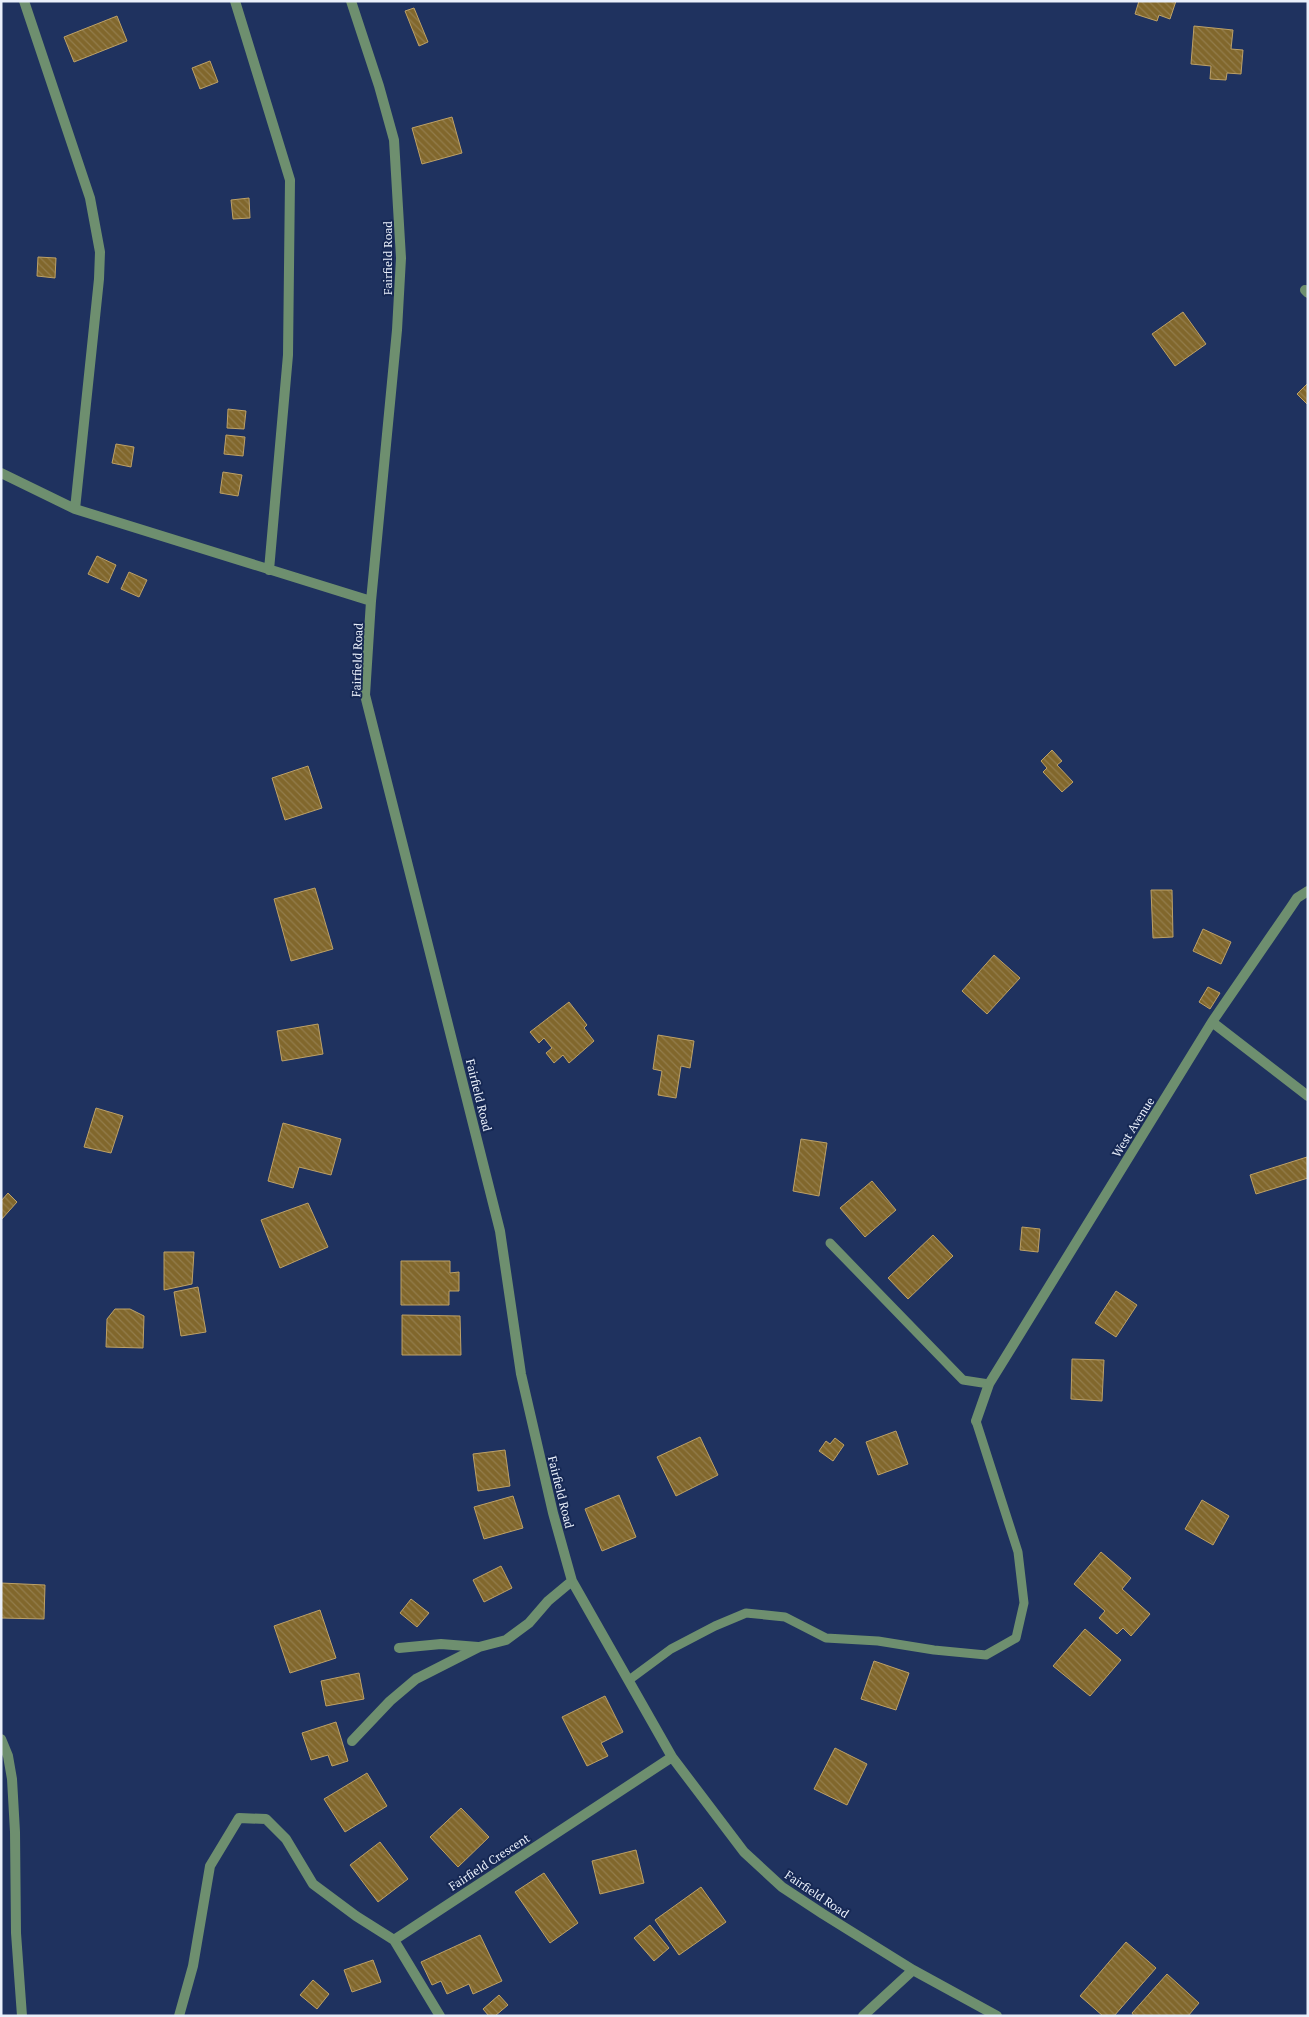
<svg xmlns="http://www.w3.org/2000/svg" width="1309" height="2017" font-family="'PT Serif',serif">
<style>
.building{fill:url(#building-back-hatch);stroke:#bda167}
.lines{fill:none;stroke-linecap:round;stroke-linejoin:round}
.service{stroke:#6e8f6f;stroke-width:9}
.minor{stroke:#6e8f6f;stroke-width:10}
.labels{text-anchor:middle;dominant-baseline:central;stroke-width:4;stroke-linejoin:round;paint-order:stroke}
.street-label{font-size:12px;fill:#eaf0fb;stroke:#162854}
</style>
<defs>
<pattern id="building-back-hatch" width="6" height="6" patternUnits="userSpaceOnUse" patternTransform="scale(1.25)"><rect width="6" height="6" fill="#81672c"/><path d="M-1 5l2 2M0 0l6 6M5-1l2 2" fill="none" stroke="#937d4c"/></pattern>
</defs>
<rect width="100%" height="100%" fill="#1f325f"/>
<!-- building -->
<path class="building" d="M1139,1h37l-6,18 -11,-4 -2,6 -22,-7z
M414,8l14,34 -9,4 -14,-35z
M117,16l10,25 -53,21 -10,-25z
M1194,26l39,4 -2,19 12,1 -2,24 -14,-1 -1,7 -16,-1 1,-13 -20,-2z
M210,61l8,21 -18,7 -8,-21z
M452,117l10,36 -40,11 -10,-36z
M249,198l1,20 -17,1 -2,-19z
M38,257l18,1 -1,20 -18,-2z
M1183,312l23,32 -31,22 -23,-32z
M1308,383v22l-11,-11z
M228,409l18,2 -2,18 -17,-1z
M226,435l19,2 -2,19 -19,-2z
M116,444l18,3 -3,20 -19,-4z
M223,472l19,3 -4,21 -18,-3z
M97,556l19,9 -8,18 -20,-9z
M129,572l18,8 -8,17 -18,-8z
M1052,750l10,11 -5,4 16,17 -11,10 -19,-20 4,-4 -6,-7z
M308,766l14,42 -37,12 -13,-42z
M315,888l18,61 -42,12 -17,-62z
M1151,890h21l1,47 -20,1z
M1203,929l28,13 -10,22 -28,-13z
M994,955l26,23 -33,36 -25,-23z
M1208,987l12,6 -10,16 -11,-7z
M569,1002l18,23 -3,3 10,13 -25,22 -6,-8 -9,8 -8,-10 6,-5 -8,-10 -5,5 -9,-11z
M318,1024l5,30 -41,7 -5,-30z
M658,1035l36,6 -4,27 -9,-2 -5,32 -18,-3 4,-24 -9,-2z
M96,1108l27,8 -12,37 -27,-6z
M283,1123l58,16 -10,36 -32,-8 -6,21 -25,-7z
M801,1139l26,4 -8,53 -26,-5z
M1307,1157l1,21 -52,16 -6,-19z
M872,1181l24,29 -31,27 -25,-29z
M8,1193l9,9 -16,18v-19z
M308,1203l20,44 -48,21 -19,-48z
M1022,1227l18,2 -2,23 -18,-2z
M933,1235l20,21 -45,43 -20,-21z
M164,1252h30l-2,32 -28,6z
M401,1261h49v12l9,-1v19h-10v14h-48z
M198,1287l8,45 -25,4 -7,-44z
M1116,1291l21,14 -21,32 -21,-14z
M115,1309h15l14,7 -1,32 -37,-1 1,-28z
M402,1315l58,1 1,39h-59z
M1072,1359l32,1 -2,41 -31,-2z
M896,1431l12,33 -30,11 -12,-33z
M700,1437l18,38 -42,21 -19,-39z
M835,1438l9,7 -11,16 -14,-10 7,-10 4,3z
M505,1450l5,36 -32,5 -5,-37z
M619,1495l17,42 -34,14 -17,-42z
M513,1496l10,32 -39,11 -10,-32z
M1202,1500l27,16 -16,29 -28,-16z
M1101,1552l30,26 -9,11 28,25 -19,22 -8,-8 -6,6 -18,-16 6,-7 -31,-27z
M501,1566l11,22 -28,14 -11,-22z
M1,1583l44,2 -1,34 -43,-1z
M411,1599l18,14 -12,14 -17,-14z
M320,1610l16,48 -46,15 -16,-47z
M1085,1629l36,31 -31,36 -37,-30z
M874,1661l35,12 -13,37 -35,-11z
M359,1673l5,26 -38,7 -5,-25z
M605,1696l18,36 -22,11 7,13 -21,10 -25,-49z
M336,1722l12,39 -16,5 -4,-11 -17,5 -9,-27z
M835,1748l32,16 -20,41 -33,-16z
M367,1773l20,33 -42,26 -21,-33z
M461,1808l28,29 -31,30 -28,-30z
M380,1842l28,37 -30,23 -28,-37z
M636,1850l8,33 -44,11 -8,-33z
M544,1873l34,50 -28,20 -35,-51z
M701,1887l25,35 -47,33 -24,-35z
M650,1925l19,23 -15,13 -20,-23z
M480,1935l22,46 -29,13 -4,-10 -22,10 -6,-13 -9,4 -11,-23z
M1126,1942l30,26 -42,48h-11l-23,-20z
M373,1960l8,22 -29,10 -8,-22z
M1167,1974l32,29 -11,13h-54l-2,-3z
M313,1980l16,14 -12,15 -17,-14z
M499,1995l9,10 -13,11h-6l-6,-7z"/>
<g class="lines">
<!-- service -->
<path class="service" d="M830,1243l133,137 26,4
M629,1680l42,-31 44,-23 31,-13 39,4 41,21 52,3 56,9 52,5 30,-17 8,-35 -6,-51 -42,-131"/>
<!-- minor -->
<path class="minor" d="M24,1l66,197 10,54 -1,27 -24,230
M235,1l55,179 -2,175 -19,215
M351,1l28,85 15,54 7,118 -4,72 -26,271 -6,94 135,536 21,143 32,139 19,68 100,176 72,95 38,35 41,27 90,56 84,46
M1305,290l3,3
M1,473l74,36 296,92
M1212,1022l96,74
M976,1421l13,-37 223,-362 79,-115 6,-9 11,-7
M399,1648l42,-4 37,3
M1,1739l7,17 4,23 3,53 1,101 6,83
M352,1741l38,-40 26,-22 63,-32 27,-7 23,-17 19,-22 24,-20
M179,2016l14,-50 17,-100 29,-48 27,1 20,20 27,45 43,32 38,24
M440,2016l-46,-76 278,-183
M863,2016l50,-46"/>
</g>
<g class="labels">
<!-- street labels -->
<g class="street-label">
<text transform="translate(387 258) rotate(-90)">Fairfield Road</text>
<text transform="translate(357 660) rotate(-88)">Fairfield Road</text>
<text transform="translate(479 1095) rotate(76)">Fairfield Road</text>
<text transform="translate(1133 1127) rotate(-58)">West Avenue</text>
<text transform="translate(561 1492) rotate(76)">Fairfield Road</text>
<text transform="translate(489 1862) rotate(-33)">Fairfield Crescent</text>
<text transform="translate(817 1894) rotate(34)">Fairfield Road</text>
</g>
</g>
<!-- border -->
<rect width="1309" height="2017" fill="none" stroke="#eaf0fb" stroke-width="5"/>
</svg>
